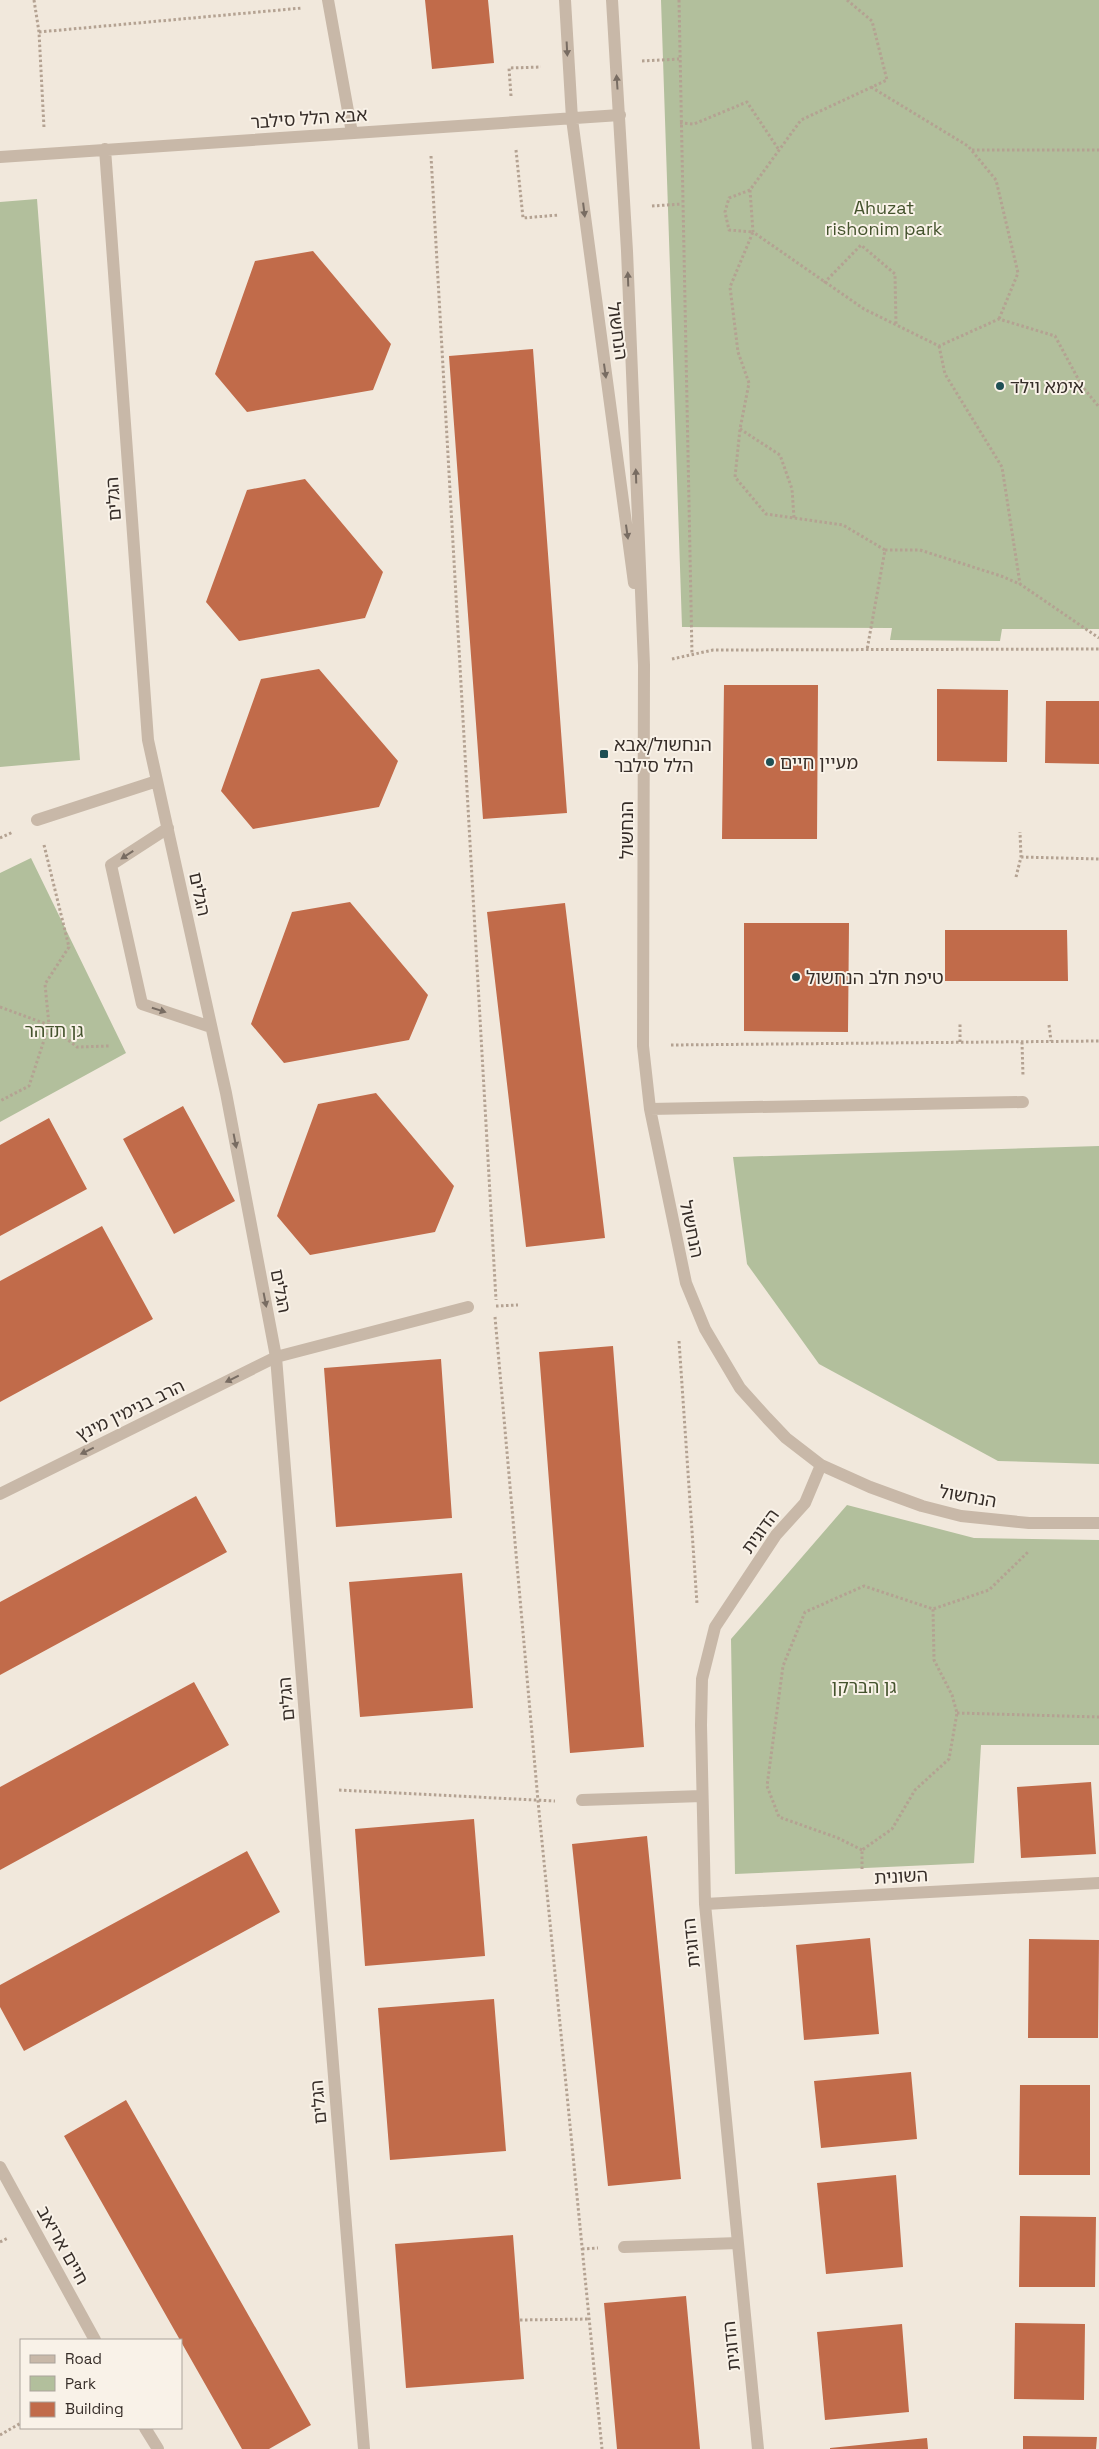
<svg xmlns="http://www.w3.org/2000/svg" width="1099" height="2449" font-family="'Space Grotesk','Noto Sans Hebrew',sans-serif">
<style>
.green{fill:#b2bf9c}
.building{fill:#c16b4a}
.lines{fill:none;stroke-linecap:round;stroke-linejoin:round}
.path{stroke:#b4a292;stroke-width:3;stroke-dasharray:2.5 2.5;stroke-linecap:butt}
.minor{stroke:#c8b8a8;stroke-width:12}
.oneway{fill:#786c62}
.poi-dot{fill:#1f5055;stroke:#f9f2e8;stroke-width:2}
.labels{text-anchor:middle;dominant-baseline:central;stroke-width:4;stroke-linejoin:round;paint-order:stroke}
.street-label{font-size:18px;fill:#362d28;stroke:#f9f2e8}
.park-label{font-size:18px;fill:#44532d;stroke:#f9f2e8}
.poi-label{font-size:18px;fill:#362d28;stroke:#f9f2e8;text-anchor:start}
</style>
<rect width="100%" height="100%" fill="#f1e8dc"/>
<!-- green -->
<path class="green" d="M661,0h438v629h-97l-2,12 -110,-1 2,-12 -210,-1z
M37,199l43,561 -80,7v-565z
M31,858l95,195 -126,69v-249z
M1099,1146v318l-101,-3 -179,-97 -72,-100 -14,-107z
M847,1505l127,33 125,2v205h-118l-7,118 -239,11 -4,-235z"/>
<!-- building -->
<path class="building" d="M425,0h63l6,63 -62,6z
M313,251l78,93 -18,46 -126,22 -32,-38 40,-113z
M533,349l34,464 -84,6 -34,-463z
M305,479l78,93 -18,46 -126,23 -33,-39 41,-112z
M319,669l79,92 -19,46 -126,22 -32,-38 40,-112z
M724,685h94l-1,154h-95z
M937,689l71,1 -1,72 -70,-1z
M1046,701h53v63l-54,-1z
M350,902l78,93 -19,45 -125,23 -33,-39 41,-112z
M565,903l40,335 -79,9 -39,-335z
M744,923h105l-1,109 -104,-1z
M945,930h122l1,51h-123z
M376,1093l78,93 -19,46 -125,23 -33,-39 41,-112z
M183,1106l52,95 -61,33 -51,-95z
M49,1118l38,71 -87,47v-91z
M102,1226l51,93 -153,83v-121z
M613,1346l31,401 -74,6 -31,-401z
M441,1359l11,159 -116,9 -12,-159z
M196,1496l31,56 -227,123v-73z
M462,1573l11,135 -113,9 -11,-135z
M194,1682l35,63 -229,125v-83z
M1091,1782l5,72 -75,4 -4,-71z
M474,1819l11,137 -120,10 -10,-137z
M647,1836l34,343 -73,7 -36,-342z
M247,1851l33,61 -256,139 -24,-44v-22z
M870,1938l9,96 -75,6 -8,-95z
M1029,1939l70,1 -1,98h-70z
M494,1999l12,152 -116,9 -12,-152z
M911,2072l6,67 -96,9 -7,-67z
M1020,2085h70v90h-71z
M126,2100l185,325 -42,24h-27l-178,-313z
M896,2175l7,92 -77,7 -9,-91z
M1020,2216l76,1 -1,70h-76z
M513,2235l11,144 -118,9 -11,-144z
M686,2296l14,153h-83l-13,-146z
M1015,2323l70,1 -1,76 -70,-1z
M902,2324l7,88 -84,8 -8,-88z
M1023,2436l74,1 -1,12h-73z
M927,2438l1,11h-98v-1z"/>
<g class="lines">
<!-- path -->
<path class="path" d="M34,0l5,32 5,96
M679,0l13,655
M847,0l25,21 15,59 -86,40 -51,70 3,42 111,77 75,37 60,-27 56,17 27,50 17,21
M39,32l263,-24
M642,61l37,-2
M871,87l97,59 28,34 22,93 -19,46
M511,96l-2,-28 32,-1
M680,123l14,1 53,-22 32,48
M516,150l7,68 36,-3
M972,150h127
M431,156l65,1144
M750,190l-21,8 -4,14 4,18 24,2 -23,55 8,65 11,31 -9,46 -5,48 31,37 77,11 42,25 -18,100
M652,206l30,-2
M824,283l37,-38 34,29 1,51
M939,346l6,28 57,93 18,117
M740,429l40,26 12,34 2,29
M885,550h35l81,26 19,8 79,54
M672,659l41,-9 386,-1
M0,838l13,-6
M44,845l25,102 -24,37 4,41 28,22 33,-1
M1021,857l78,2
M1016,877l5,-20 -1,-25
M0,1007l49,18 -20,61 -29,15
M1049,1025l2,16
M960,1042v-18
M1022,1042l1,34
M671,1045l428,-4
M496,1306l22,-1
M495,1317l43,484 64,648
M679,1341l18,263
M957,1713l142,4
M339,1790l216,11
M862,1850l-24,-12 -59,-21 -12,-31 16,-120 22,-54 59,-26 69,23 56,-19 40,-39
M862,1869v-19l30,-21 23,-39 34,-31 8,-46 -5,-18 -18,-35 -1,-51
M0,2242l8,-4
M582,2249l16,-1
M520,2320l69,-1
M0,2435l21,-12"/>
<!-- minor -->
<path class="minor" d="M328,0l24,133
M565,0l7,119 62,464
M612,0l15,251 17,414 -1,381 7,63 36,174 19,46 35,59 27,30 19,20 35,27 49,22 52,19 39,10 68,7h70
M105,149l43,591 78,353 50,264 88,1092
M0,157l620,-42
M37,820l120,-39
M168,828l-57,37 31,139 69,23
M650,1109l373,-7
M0,1494l276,-137 192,-50
M582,1800l120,-4
M705,1904l394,-21
M0,2167l95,173
M624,2247l114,-4
M145,2428l13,21
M758,2449l-53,-545 -4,-179 1,-46 13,-52 61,-92 29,-32 16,-38"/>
</g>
<!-- one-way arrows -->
<defs><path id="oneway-solid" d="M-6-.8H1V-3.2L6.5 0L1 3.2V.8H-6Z" transform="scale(1.25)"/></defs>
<g class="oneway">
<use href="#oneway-solid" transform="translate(567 49) rotate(87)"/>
<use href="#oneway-solid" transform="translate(617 82) rotate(-94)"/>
<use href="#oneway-solid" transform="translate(584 210) rotate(83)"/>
<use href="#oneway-solid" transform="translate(628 279) rotate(-92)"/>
<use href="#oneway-solid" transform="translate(605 371) rotate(82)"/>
<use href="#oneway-solid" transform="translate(636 476) rotate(-92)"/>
<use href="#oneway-solid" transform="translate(627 532) rotate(82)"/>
<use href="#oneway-solid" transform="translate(127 855) rotate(147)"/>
<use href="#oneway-solid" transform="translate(159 1010) rotate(18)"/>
<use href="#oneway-solid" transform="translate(235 1141) rotate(79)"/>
<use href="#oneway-solid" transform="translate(265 1300) rotate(79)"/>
<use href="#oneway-solid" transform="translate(232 1379) rotate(154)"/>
<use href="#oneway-solid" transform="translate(87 1451) rotate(154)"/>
</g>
<!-- markers -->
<g class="poi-dot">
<circle cx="1000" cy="386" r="5"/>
<rect x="599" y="749" width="10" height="10" rx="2.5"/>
<circle cx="770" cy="762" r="5"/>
<circle cx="796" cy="977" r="5"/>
</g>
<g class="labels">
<!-- street labels -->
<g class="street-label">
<text transform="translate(309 118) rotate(-4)">אבא הלל סילבר</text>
<text transform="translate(618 331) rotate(82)">הנחשול</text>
<text transform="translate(113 499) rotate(-94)">הגלים</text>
<text transform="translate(626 830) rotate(-90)">הנחשול</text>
<text transform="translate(200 894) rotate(78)">הגלים</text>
<text transform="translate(692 1229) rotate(78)">הנחשול</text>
<text transform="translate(281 1291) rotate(79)">הגלים</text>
<text transform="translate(130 1410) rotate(-26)">הרב בנימין מינץ</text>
<text transform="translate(968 1496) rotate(10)">הנחשול</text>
<text transform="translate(760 1531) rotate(-54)">הדוגית</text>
<text transform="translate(286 1699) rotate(-95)">הגלים</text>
<text transform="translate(901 1876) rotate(-3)">השונית</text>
<text transform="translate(691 1943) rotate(-96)">הדוגית</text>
<text transform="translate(318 2102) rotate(-95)">הגלים</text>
<text transform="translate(63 2245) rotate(61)">חיים אריאב</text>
<text transform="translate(731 2346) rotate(-96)">הדוגית</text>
</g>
<!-- park labels -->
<g class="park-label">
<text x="884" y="207">Ahuzat<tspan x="884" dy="21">rishonim park</tspan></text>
<text x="54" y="1030">גן תדהר</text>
<text x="864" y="1686">גן הברקן</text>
</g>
<!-- poi labels -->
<g class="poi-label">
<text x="1010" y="386">אימא וילד</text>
<text x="614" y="744">הנחשול/אבא<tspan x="614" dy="21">הלל סילבר</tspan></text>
<text x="780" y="762">מעיין חיים</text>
<text x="806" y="977">טיפת חלב הנחשול</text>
</g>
</g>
<!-- legend -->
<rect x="20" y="2339" width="162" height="90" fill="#f9f2e8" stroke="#aba39b"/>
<rect x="30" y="2355" width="25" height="8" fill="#c8b8a8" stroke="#aba39b"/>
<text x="65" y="2364" font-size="15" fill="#362d28">Road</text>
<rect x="30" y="2376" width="25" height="15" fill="#b2bf9c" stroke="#aba39b"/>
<text x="65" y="2389" font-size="15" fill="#362d28">Park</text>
<rect x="30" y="2402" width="25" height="15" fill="#c16b4a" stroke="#aba39b"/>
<text x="65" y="2414" font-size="15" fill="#362d28">Building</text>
</svg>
